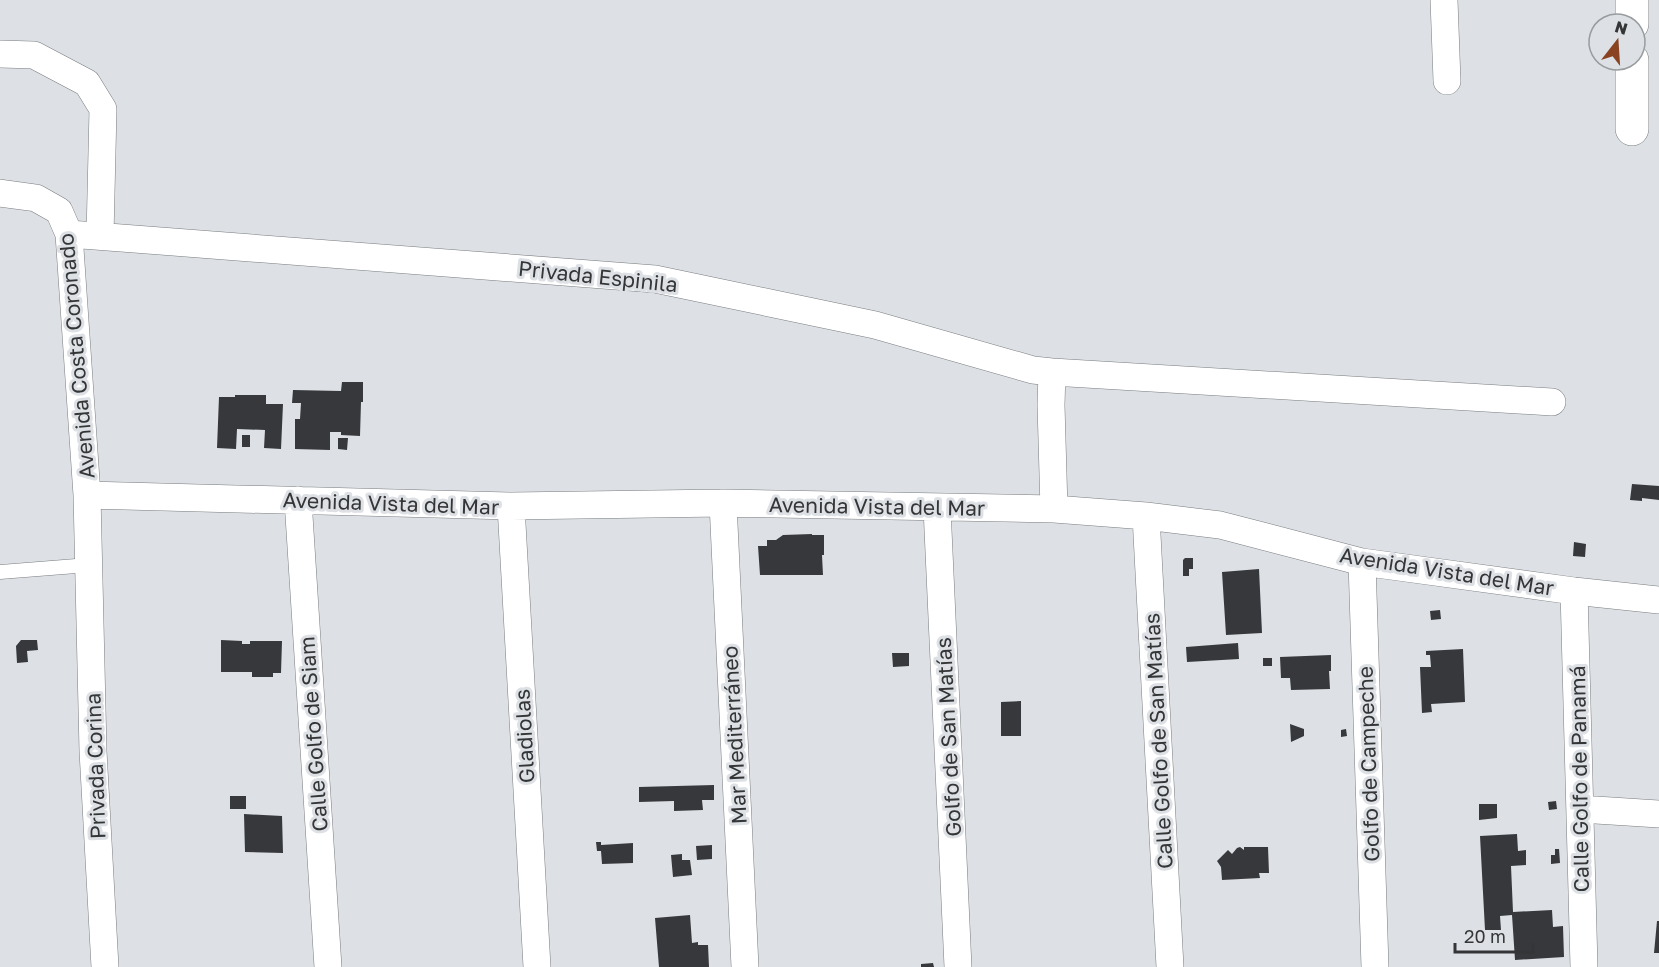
<svg xmlns="http://www.w3.org/2000/svg" width="1659" height="967" font-family="'Golos Text',sans-serif">
<style>
.building{fill:#36383c}
.lines{fill:none;stroke-linecap:round;stroke-linejoin:round}
.service-casing{stroke:#797c7f;stroke-width:15}
.minor-casing{stroke:#797c7f;stroke-width:28}
.secondary-casing{stroke:#797c7f;stroke-width:34}
.service{stroke:#fff;stroke-width:14}
.minor{stroke:#fff;stroke-width:27}
.secondary{stroke:#fff;stroke-width:33}
.labels{text-anchor:middle;dominant-baseline:central;stroke-width:6;stroke-linejoin:round;paint-order:stroke}
.street-label{font-size:21px;fill:#343536;stroke:#dde0e4}
</style>
<rect width="100%" height="100%" fill="#dde0e4"/>
<!-- building -->
<path class="building" d="M342,382h21v20h-2l-1,34 -19,-1v-3h-11v18l-35,-1v-30h5l1,-16h-9l1,-13 48,1z
M235,395h31v9h17l-2,45 -17,-1 1,-18 -28,-1 -1,20 -19,-1 2,-51h16z
M242,435h8v12h-8z
M338,438h10l-1,12 -9,-1z
M1632,484l27,2v14l-17,-2v3l-12,-1z
M812,534v1h12v20h-2l1,20h-63l-2,-29h9v-6h9l7,-5z
M1574,542l12,2 -1,13 -12,-1z
M1185,558h8v11h-4v7h-6v-16z
M1259,569l3,64 -36,2 -4,-63z
M1440,610l1,9 -10,1 -1,-9z
M21,640h16l1,10 -11,1 1,11 -11,1 -1,-17z
M221,640l21,1v3h8v-3h32l-1,32h-8v4h-21v-5h-31z
M1238,643l1,16 -52,3 -1,-15z
M1463,649l2,53 -34,2 1,8 -10,1 -2,-46h11l-1,-12h-4v-4z
M892,653h17v13l-16,1z
M1331,655v16h-2l1,18 -39,1 -1,-12h-9l-1,-21z
M1263,658h9v8h-9z
M1021,701v35h-20v-34z
M1290,724l14,5v7l-13,6z
M1346,729l1,7 -6,1v-7z
M714,785v15h-12l1,10 -29,1v-10l-35,1v-15z
M230,796h16v13h-16z
M1556,801l1,8 -8,1 -1,-8z
M1479,804h18v14l-18,2z
M244,814l38,2 1,37 -38,-1z
M1517,834l1,17 8,-1v15l-15,1 2,46 39,-2 1,17 10,-1 1,31 -49,3 -3,-45 -12,1 1,14h-16l-5,-94z
M596,842h5v3l32,-2v20l-31,1 -1,-13h-4z
M712,845v14l-15,1 -1,-14z
M1240,847l4,3v-3h24l1,26h-10l1,5 -38,2 -1,-13 -4,-6 11,-11 4,4 5,-6z
M1555,849h4l1,14 -9,1v-9h4z
M682,854v6h8l2,15 -19,2 -2,-22z
M690,915l2,28 6,-1v3h10l1,22h-50l-4,-49z
M1657,921h2v32h-5z
M933,963l1,4h-13v-3z"/>
<g class="lines">
<!-- service casing -->
<g class="service-casing">
<path id="service" d="M0,572l89,-7"/>
</g>
<!-- minor casing -->
<g class="minor-casing">
<path id="minor" d="M1444,0l3,81
M0,54l34,1 53,28 16,26 -3,127
M0,193l36,5 23,13 10,23 18,261 6,256 12,216
M69,234l586,45 220,46 158,45 19,2 500,30
M1052,372l-1,33 3,104
M87,495l424,11 212,-3 331,6 92,7 74,9 142,37 212,29 85,9
M298,500l30,467
M723,503l22,464
M511,506l26,461
M937,508l21,459
M1146,516l24,451
M1362,562l13,405
M1574,591l10,376
M1580,809l79,5"/>
</g>
<!-- secondary casing -->
<g class="secondary-casing">
<path id="secondary" d="M1632,0v24
M1632,60v69"/>
</g>
<!-- service -->
<use href="#service" class="service"/>
<!-- minor -->
<use href="#minor" class="minor"/>
<!-- secondary -->
<use href="#secondary" class="secondary"/>
</g>
<g class="labels">
<!-- street labels -->
<g class="street-label">
<text transform="translate(598 276) rotate(6)">Privada Espinila</text>
<text transform="translate(76 356) rotate(-95)">Avenida Costa Coronado</text>
<text transform="translate(391 503) rotate(2)">Avenida Vista del Mar</text>
<text transform="translate(877 506) rotate(1)">Avenida Vista del Mar</text>
<text transform="translate(1447 571) rotate(9)">Avenida Vista del Mar</text>
<text transform="translate(313 734) rotate(-94)">Calle Golfo de Siam</text>
<text transform="translate(734 735) rotate(-93)">Mar Mediterráneo</text>
<text transform="translate(524 736) rotate(-93)">Gladiolas</text>
<text transform="translate(948 737) rotate(-93)">Golfo de San Matías</text>
<text transform="translate(1158 741) rotate(-93)">Calle Golfo de San Matías</text>
<text transform="translate(1368 764) rotate(-92)">Golfo de Campeche</text>
<text transform="translate(95 766) rotate(-92)">Privada Corina</text>
<text transform="translate(1579 779) rotate(-91)">Calle Golfo de Panamá</text>
</g>
</g>
<!-- north arrow -->
<g transform="translate(1617 42) rotate(17)"><circle r="28" fill="#dde0e4" stroke="#999c9e" stroke-width="1.5"/>
<path d="M0-4.5L10 22L0 15L-10 22Z" fill="#8a4321"/>
<text y="-9" font-size="16" font-weight="bold" text-anchor="middle" fill="#343536">N</text>
</g>
<!-- scale -->
<path d="M1455 943v9h78v-9" fill="none" stroke="#343536" stroke-width="3"/>
<text x="1464" y="943" font-size="18" fill="#343536" stroke="#dde0e4" stroke-width="4.5" paint-order="stroke">20 m</text>
</svg>
